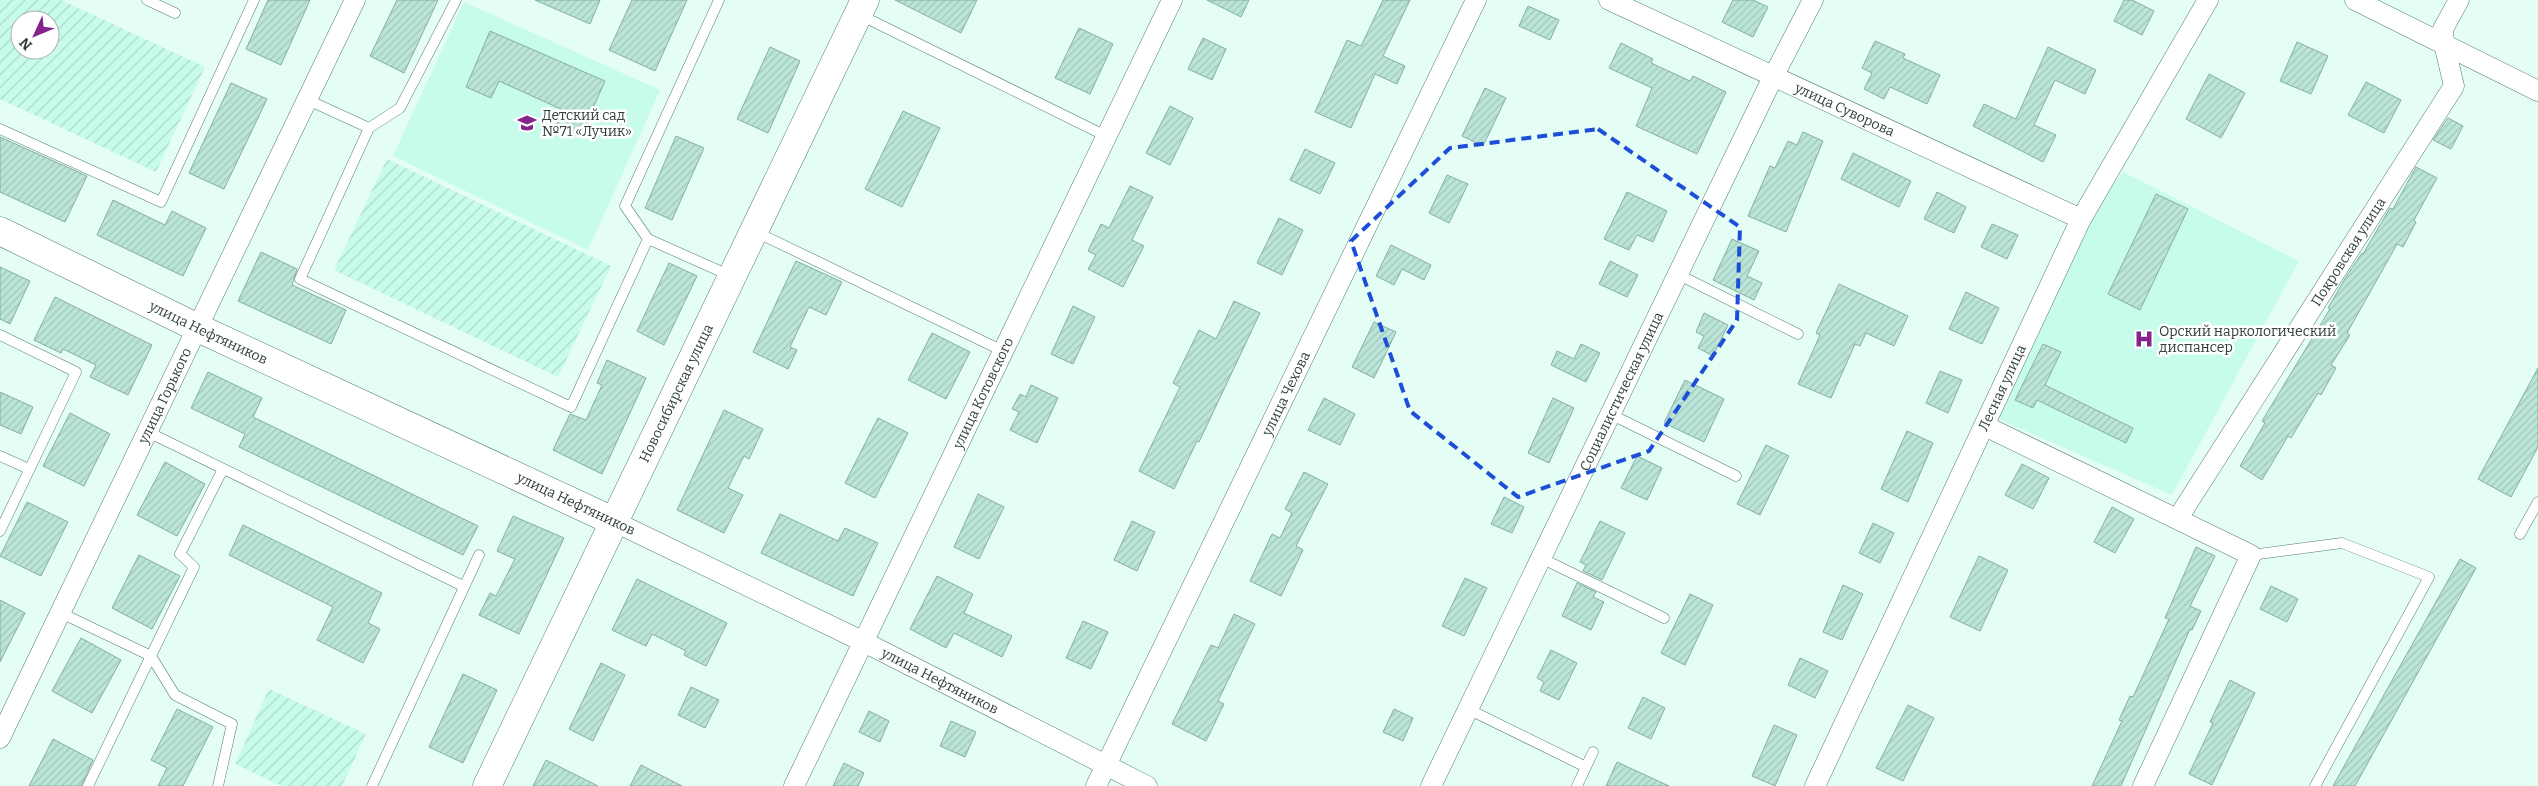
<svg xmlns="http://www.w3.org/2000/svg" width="2538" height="786" font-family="Bitter,serif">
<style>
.built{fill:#c7fbeb}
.industrial{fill:url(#industrial-furrows);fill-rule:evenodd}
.building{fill:url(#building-hatch);stroke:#86aea2}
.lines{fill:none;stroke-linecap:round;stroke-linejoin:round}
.service-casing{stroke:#577d72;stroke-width:11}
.minor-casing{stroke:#577d72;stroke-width:21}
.secondary-casing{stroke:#577d72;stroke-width:29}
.service{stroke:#fff;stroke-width:10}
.minor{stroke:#fff;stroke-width:20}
.secondary{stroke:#fff;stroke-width:28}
.marked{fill:none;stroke:#1d4ed8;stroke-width:4;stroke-dasharray:10 6;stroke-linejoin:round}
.labels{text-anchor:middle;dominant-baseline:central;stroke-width:5;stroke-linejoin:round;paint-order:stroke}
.street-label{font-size:14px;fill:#30413c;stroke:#fff}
.poi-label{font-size:14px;fill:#30413c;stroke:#fff;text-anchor:start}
</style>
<defs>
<pattern id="industrial-furrows" width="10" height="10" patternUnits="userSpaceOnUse" patternTransform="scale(1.25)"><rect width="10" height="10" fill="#c7fbeb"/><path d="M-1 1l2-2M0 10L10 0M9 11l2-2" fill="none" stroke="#abd8ca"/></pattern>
<pattern id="building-hatch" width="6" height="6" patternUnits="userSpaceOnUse" patternTransform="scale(1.25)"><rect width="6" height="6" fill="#bbe5d9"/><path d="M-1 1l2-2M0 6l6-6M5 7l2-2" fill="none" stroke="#a1c6bb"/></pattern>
</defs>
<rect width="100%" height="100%" fill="#e4fdf5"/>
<!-- built -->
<path class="built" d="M464,2l196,88 -72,160 -195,-94z
M2123,172l176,89 -127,234 -178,-78 91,-196z"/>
<!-- industrial -->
<path class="industrial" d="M0,0h61l144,67 -49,105 -156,-73zM20,20h30v30h-30z
M387,159l224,107 -53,111 -224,-107z
M269,689l97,45 -24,52h-60l-47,-22z"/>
<!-- building -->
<path class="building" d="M268,0h42l-29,65 -35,-16z
M397,0h41l-34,73 -34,-17z
M535,0h65l-10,24z
M632,0h55l-32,71 -46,-21z
M895,0h82l-16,33z
M1207,0h42l-8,17z
M1383,0h27l-27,56 22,10 -8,18 -22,-10 -24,54 -36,-16 32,-72 14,6z
M1733,0h20l15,7 -15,30 -31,-15z
M2124,0h8l22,11 -12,24 -28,-14z
M1528,6l31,14 -9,20 -31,-14z
M1079,28l34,16 -23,50 -35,-16z
M490,31l115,50 -25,56 -24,-10 7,-17 -64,-29 -8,17 -25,-11z
M1203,38l23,11 -14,31 -24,-11z
M1875,41l30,13 -2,4 37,17 -13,29 -37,-17 -6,12 -20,-10 8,-16 -10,-5z
M2297,42l31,14 -17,38 -31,-13z
M1621,43l32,16 -2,4 39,18 3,-5 33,16 -29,62 -61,-28 16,-38 -43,-20z
M770,47l30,14 -32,72 -31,-14z
M2048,47l48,23 -11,24 -30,-14 -21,45 22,10 -13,27 -70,-36 11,-22 32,15z
M2209,74l36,19 -24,45 -35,-19z
M2366,82l35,18 -17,33 -36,-18z
M231,83l36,16 -43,90 -35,-16z
M1485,88l21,10 -23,48 -21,-10z
M1170,106l23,12 -23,47 -24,-12z
M903,111l37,17 -38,79 -37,-18z
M2448,118l15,8 -12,23 -18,-9z
M1803,132l20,9 -37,91 -38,-16 22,-50 5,2 13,-27 9,4z
M676,136l28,12 -32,72 -27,-12z
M0,137l87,39 -22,46 -65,-30z
M1305,149l30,14 -15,31 -30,-14z
M1853,153l58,28 -12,26 -58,-28z
M2416,167l21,11 -23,42 2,2 -13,25 -6,-3 -28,50 -22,39 3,2 -19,30 5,3 -15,27 -3,-2 -27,45 -3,-2 -26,44 -22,-14 25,-43 -3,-2 68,-112 -2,-1 18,-31 16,-24 1,1 27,-46 3,1z
M1447,175l21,9 -19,39 -20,-10z
M1130,186l23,11 -21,43 12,6 -21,41 -35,-18 8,-14 -8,-4 13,-27 8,4z
M1627,192l40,19 -14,31 -16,-7 -8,15 -25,-11z
M1937,192l29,15 -12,26 -30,-14z
M2156,194l32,15 -48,101 -32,-16z
M113,200l52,25 7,-14 34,17 -23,48 -86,-41z
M1279,218l24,12 -21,45 -25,-12z
M1992,224l26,11 -11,24 -26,-12z
M1732,239l27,12 -12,25 15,7 -8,17 -41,-20z
M1391,245l40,20 -7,15 -22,-11 -8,16 -18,-9z
M261,252l36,17 -5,16 54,25 -15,34 -93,-43z
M796,261l46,21 -16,33 -17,-8 -19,40 7,3 -9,19 -35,-17z
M1610,261l28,14 -11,22 -28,-13z
M669,263l28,13 -33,69 -27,-14z
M0,267l30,14 -20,43 -10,-5z
M1839,284l69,32 -14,30 -28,-13 -6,13 -5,-2 -24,54 -33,-14 22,-49 -4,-2z
M1966,292l33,16 -17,36 -33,-15z
M55,297l97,48 -24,50 -38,-18 6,-12 -33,-16 -2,4 -27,-13z
M1234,301l26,12 -61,129 -2,-1 -23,48 -35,-18 41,-84 -7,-4 26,-53 17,9z
M1073,306l22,11 -22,47 -22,-10z
M1704,313l24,12 -15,31 -15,-8 6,-12 -8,-4z
M1374,322l22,10 -22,46 -22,-11z
M932,333l38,19 -24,47 -38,-19z
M1581,344l19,9 -14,29 -35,-17 6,-14 17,8z
M2043,344l18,8 -16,33 88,43 -7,15 -89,-43 -4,8 -18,-8z
M607,360l39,18 -44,96 -49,-24 17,-36 16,6 16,-35 -5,-2z
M2538,368v79l-27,50 -33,-18z
M1940,371l22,9 -14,33 -22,-10z
M208,372l54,26 -9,19 225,109 -15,29 -224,-108 6,-13 -54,-26z
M1685,380l39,19 -20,43 -40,-19z
M1031,385l27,13 -21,45 -27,-13 9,-18 -7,-3 8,-15 6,3z
M0,392l33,15 -12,27 -21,-9z
M1324,398l31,16 -15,31 -32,-15z
M1553,398l21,10 -25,55 -21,-10z
M724,410l39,19 -14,30 -5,-3 -16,32 15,7 -19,38 -47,-23z
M70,413l40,21 -26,52 -41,-20z
M878,418l30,15 -33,65 -30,-15z
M1907,431l26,12 -25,59 -27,-13z
M1766,445l23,11 -29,59 -23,-11z
M1637,456l25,12 -15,32 -26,-12z
M165,462l40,22 -28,52 -40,-21z
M2022,464l27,14 -16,31 -28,-14z
M1304,472l24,12 -32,62 7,4 -22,46 -31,-15 22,-47 8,4 12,-25 -7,-4z
M978,494l26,13 -25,52 -25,-12z
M1504,497l20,10 -12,26 -21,-9z
M27,502l41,20 -27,54 -41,-20z
M2112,507l22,12 -19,34 -21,-11z
M780,514l58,27 7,-13 33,15 -25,53 -92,-43z
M513,516l51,22 -45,96 -40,-19 11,-22 6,3 19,-37 -18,-8z
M1132,521l23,11 -18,39 -23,-11z
M1600,521l25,12 -23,47 -19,-9 3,-6 -6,-3z
M1873,523l21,10 -14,30 -21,-10z
M243,525l139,68 -14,30 12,6 -17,34 -46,-23 16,-33 -104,-52z
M2196,547l19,9 -25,50 11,5 -9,19 -2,-1 -69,157h-29l30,-65 -3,-1 11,-24 3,1 36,-78 -4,-1z
M139,555l41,21 -28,53 -40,-21z
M1979,556l29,14 -28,61 -30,-14z
M2460,559l16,9 -121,218h-22z
M937,576l36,18 -9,19 48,23 -10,21 -48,-24 -8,15 -36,-19z
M1465,578l22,10 -23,48 -22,-10z
M637,579l90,44 -21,43 -22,-11 2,-4 -34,-17 -6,12 -34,-16z
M1577,583l19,9 -3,5 11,5 -13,28 -29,-14z
M1843,585l20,9 -21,46 -19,-8z
M2271,586l27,13 -11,23 -27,-13z
M1690,594l23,11 -28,60 -24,-12z
M0,600l25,13 -25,49z
M1234,614l21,10 -37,77 6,3 -18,37 -34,-17 39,-79 7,3z
M1083,621l25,11 -17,37 -25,-11z
M81,638l40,22 -29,53 -40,-22z
M1551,650l26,13 -18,37 -19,-9 4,-9 -7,-4z
M1800,658l28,13 -13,27 -27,-13z
M601,663l24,12 -32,66 -24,-12z
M463,674l34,16 -34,73 -34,-16z
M2230,680l25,13 -43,92 -23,-11 24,-51 -3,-1z
M691,687l28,13 -14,28 -27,-13z
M1643,697l22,11 -14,31 -23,-11z
M1908,705l26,13 -31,63 -27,-13z
M177,709l36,18 -30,59h-25l9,-18 -16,-8z
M1394,709l19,9 -10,23 -20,-9z
M869,711l20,10 -9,21 -21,-10z
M951,721l25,11 -11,25 -25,-11z
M1774,725l23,10 -22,51 -23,-10z
M53,739l40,21 -12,26h-52z
M546,760l52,26h-65z
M1617,762l52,24h-63z
M844,763l20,10 -6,13h-25z
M641,765l41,21h-52z"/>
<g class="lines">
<!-- service casing -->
<g class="service-casing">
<path id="service" d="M147,0l28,13
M858,14l248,122
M308,100l61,28 -69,151 271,128 77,-168 -23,-33 94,-206
M369,128l31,-20 56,-108
M0,129l161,73 93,-202
M754,231l249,120
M648,239l83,37
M1677,274l121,60
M0,335l76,37 -76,159
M1610,414l126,62
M148,432l315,154
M0,456l29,13
M2520,534l18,-32
M2251,555l91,-12 87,34 -114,209
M1541,558l123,60
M61,613l90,43 24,39 57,29 -14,62
M1468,709l118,58
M88,786l106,-219 -14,-13 43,-85
M372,786l107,-231
M1577,786l16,-34"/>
</g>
<!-- minor casing -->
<g class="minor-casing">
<g id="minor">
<path id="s1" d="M1609,0l472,219"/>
<path d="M2355,0l183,91"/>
<path d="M1985,426l266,129 -108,231"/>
<path id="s2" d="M2178,518l276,-432 -10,-42 -1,-15 16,-29"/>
<path id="s3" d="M613,521l251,121 283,144"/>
<path id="s4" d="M0,738l355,-738"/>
<path id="s5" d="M794,786l378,-786"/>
<path id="s6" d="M1096,786l380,-786"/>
<path id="s7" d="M1431,786l342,-709 40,-77"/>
<path id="s8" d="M1815,786l266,-567 127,-219"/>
</g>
</g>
<!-- secondary casing -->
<g class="secondary-casing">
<g id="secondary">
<path id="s9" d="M0,231l198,97 415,193"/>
<path id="s10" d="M487,786l378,-786"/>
</g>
</g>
<!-- service -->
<use href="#service" class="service"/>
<!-- minor -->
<use href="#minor" class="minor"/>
<!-- secondary -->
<use href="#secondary" class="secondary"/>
</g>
<!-- marked area -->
<path class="marked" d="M1598,129l142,98 -3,93 -88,131 -131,46 -108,-86 -59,-170 99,-93z"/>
<!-- icons -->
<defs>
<g id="school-bare" transform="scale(1.5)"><path d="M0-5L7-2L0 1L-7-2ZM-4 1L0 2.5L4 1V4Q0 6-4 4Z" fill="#86248d" stroke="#fff" stroke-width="2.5" paint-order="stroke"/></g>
<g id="hospital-bare" transform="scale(1.5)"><path d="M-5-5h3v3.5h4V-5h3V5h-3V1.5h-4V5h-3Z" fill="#86248d" stroke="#fff" stroke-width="2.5" paint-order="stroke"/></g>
</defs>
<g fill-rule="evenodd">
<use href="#school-bare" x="527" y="123"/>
<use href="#hospital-bare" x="2144" y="339"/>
</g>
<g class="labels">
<!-- street labels -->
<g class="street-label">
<text stroke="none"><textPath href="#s1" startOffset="260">улица Суворова</textPath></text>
<text stroke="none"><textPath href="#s2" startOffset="316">Покровская улица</textPath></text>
<text stroke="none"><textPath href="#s9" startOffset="232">улица Нефтяников</textPath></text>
<text stroke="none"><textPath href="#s8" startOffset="440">Лесная улица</textPath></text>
<text stroke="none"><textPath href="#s7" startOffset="438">Социалистическая улица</textPath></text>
<text stroke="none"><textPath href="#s10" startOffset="436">Новосибирская улица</textPath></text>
<text stroke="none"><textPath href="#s5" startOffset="436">улица Котовского</textPath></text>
<text stroke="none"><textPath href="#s6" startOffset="436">улица Чехова</textPath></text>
<text stroke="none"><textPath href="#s4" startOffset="380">улица Горького</textPath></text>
<text transform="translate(576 504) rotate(25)">улица Нефтяников</text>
<text stroke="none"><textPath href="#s3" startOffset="364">улица Нефтяников</textPath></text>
</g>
<!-- poi labels -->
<g class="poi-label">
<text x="542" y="115">Детский сад<tspan x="542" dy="16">№71 «Лучик»</tspan></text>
<text x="2159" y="331">Орский наркологический<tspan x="2159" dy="16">диспансер</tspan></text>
</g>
</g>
<!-- north arrow -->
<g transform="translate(35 35) rotate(226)"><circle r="24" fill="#ffffff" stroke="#acb3b1"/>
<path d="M0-4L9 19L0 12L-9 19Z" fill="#86248d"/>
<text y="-8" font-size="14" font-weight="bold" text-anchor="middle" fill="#30413c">N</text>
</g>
</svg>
